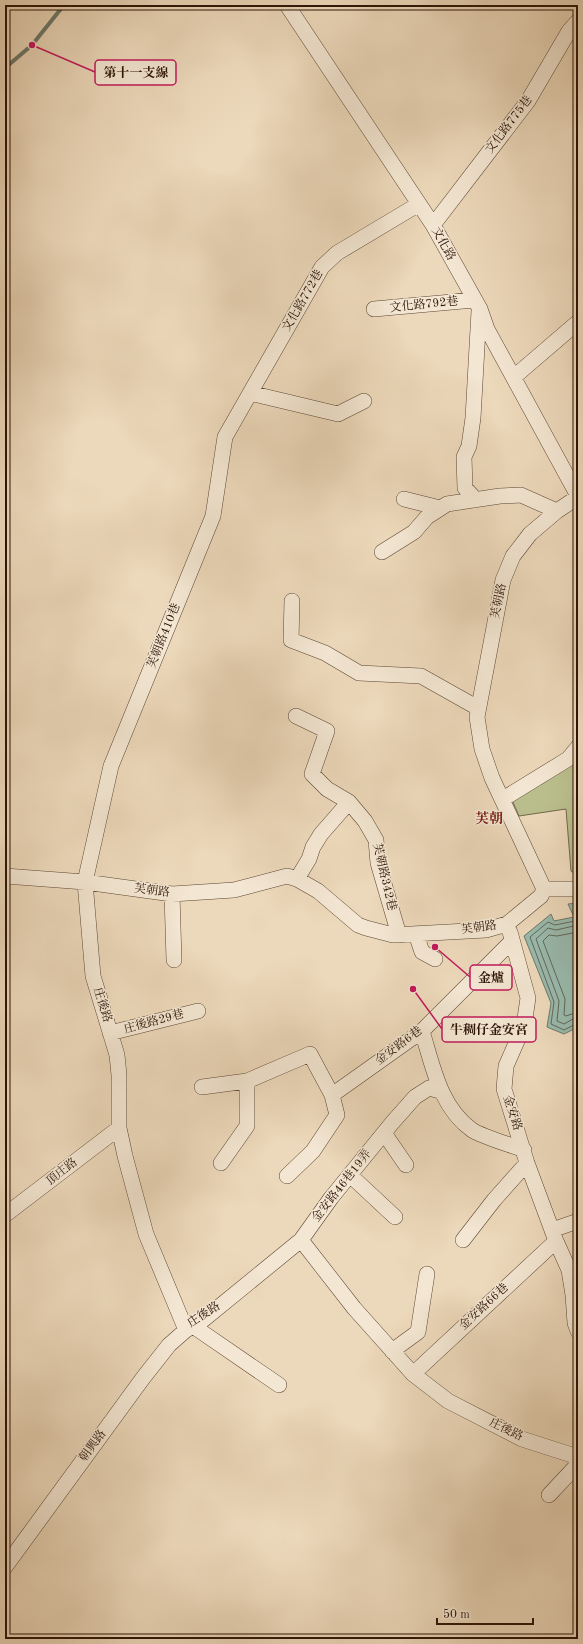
<svg xmlns="http://www.w3.org/2000/svg" width="583" height="1644" font-family="'Old Standard TT','Noto Serif TC',serif">
<style>
.green{fill:#babe8d;stroke:#73694a}
.water{fill:#99baad;stroke:#6d786a}
.lines{fill:none;stroke-linecap:round;stroke-linejoin:round}
.shore{stroke:#62675a;stroke-width:1}
.stream{stroke:#6d786a;stroke-width:4}
.minor-casing{stroke:#5c4533;stroke-width:16}
.minor{stroke:#f3e6d2;stroke-width:15}
.labels{text-anchor:middle;dominant-baseline:central;stroke-width:3;stroke-linejoin:round;paint-order:stroke}
.street-label{font-size:12px;fill:#2c1406;stroke:#f3e6d2}
.quarter-label{font-size:14px;font-weight:bold;fill:#7a1f14;stroke:#f3e6d2}
.leader{fill:none;stroke:#c2185b;stroke-width:1.5}
.callout-dot{fill:#c2185b;stroke:#f3e6d2;stroke-width:1.5}
.callout{fill:#f3e6d2;stroke:#c2185b;stroke-width:1.5}
.callout-label{font-size:13px;text-anchor:middle;font-weight:bold;fill:#2c1406}
</style>
<rect width="100%" height="100%" fill="#ecd8ba"/>
<filter id="stains"><feTurbulence type="fractalNoise" baseFrequency=".005" numOctaves="4"/><feColorMatrix values="0 0 0 0 .2 0 0 0 0 .09 0 0 0 0 .02 0 0 0 .5 -.17"/></filter>
<radialGradient id="worn" r=".72"><stop offset=".6" stop-color="#630" stop-opacity="0"/><stop offset="1" stop-color="#630" stop-opacity=".3"/></radialGradient>
<!-- green -->
<path class="green" d="M578,758v118l-7,-5 -5,-62 -47,7 -7,-16 33,-18z"/>
<!-- water -->
<path class="water" d="M578,903v124l-14,7 -17,-7 4,-24 -27,-67 27,-22 3,7 20,-4 -6,-13z"/>
<g class="lines">
<!-- shore -->
<path class="shore" d="M578,907l-3,2 2,8 -2,4 -20,4 -7,-3 -18,15 24,65 -3,22 13,6 14,-7
M578,925l-22,5 -8,-2 -12,11 23,62 -2,20 7,3 9,-5 5,-1
M578,932l-21,4 -8,-1 -6,6 22,58 -1,16 2,1 12,-4"/>
<!-- stream -->
<path class="stream" d="M5,68l27,-23 32,-40"/>
<!-- minor casing -->
<g class="minor-casing">
<path id="minor" d="M287,5l146,220 47,84 7,20 91,167
M433,225l95,-124 41,-70 9,-10
M374,309l100,-9
M514,377l64,-55
M250,393l88,21 26,-13
M404,499l36,9
M476,500l-11,-12 -1,-31 5,-11 4,-28 6,-107
M382,552l32,-20 13,-15 20,-13 53,-8 21,-1 36,16
M292,601l-1,39 34,13 34,20 62,3 57,32
M296,716l31,15 -15,43 15,15 22,13 16,19 11,19 2,23 21,72
M503,799l65,-40 10,-12
M5,876l80,6 87,12 62,-4 53,-14 10,3 21,12 40,34 8,3 27,7 93,-5 21,-6 34,-28 3,-7
M297,879l12,-20 4,-12 8,-13 28,-32
M544,889l-52,-111 -10,-29 -5,-32 26,-137 10,-24 17,-22 27,-23 21,-14
M544,889h34
M172,894l2,66
M510,932l18,66 -4,27 -18,41 -2,23 23,74 29,78 13,29 4,25 2,28 3,8
M416,934l6,18 13,7
M422,1031c11,36 18,76 50,99 11,7 39,15 52,20
M110,1033l88,-22
M202,1087l45,-6
M384,1133l22,32
M221,1163l26,-37v-45l63,-27 22,41 90,-64 90,-90
M350,1175l45,42
M287,1176l26,-25 24,-36 -5,-20
M5,1215l114,-87
M552,1230l26,-9
M301,1240l30,-42 61,-75 23,-26 14,-9 11,3
M463,1240l31,-40 33,-37
M193,1326l86,59
M186,1330l-40,-96 -21,-78 -6,-28v-53l-2,-20 -24,-79 -8,-94 26,-116 102,-250 12,-79 97,-170 15,-14 82,-49
M392,1351l26,-19 9,-58
M413,1374l143,-133
M549,1495l29,-31
M5,1567l138,-189 26,-33 17,-15 17,-10 98,-80 53,68 59,66 35,27 74,38 56,18"/>
</g>
<!-- minor -->
<use href="#minor" class="minor"/>
</g>
<g class="labels">
<!-- street labels -->
<g class="street-label">
<text transform="translate(509 125) rotate(-53)">文化路775巷</text>
<text transform="translate(443 244) rotate(61)">文化路</text>
<text transform="translate(303 301) rotate(-60)">文化路772巷</text>
<text transform="translate(424 305) rotate(-6)">文化路792巷</text>
<text transform="translate(499 601) rotate(-78)">芙朝路</text>
<text transform="translate(164 636) rotate(-68)">芙朝路410巷</text>
<text transform="translate(384 877) rotate(77)">芙朝路342巷</text>
<text transform="translate(152 891) rotate(7)">芙朝路</text>
<text transform="translate(479 928) rotate(-8)">芙朝路</text>
<text transform="translate(102 1005) rotate(73)">庄後路</text>
<text transform="translate(154 1022) rotate(-15)">庄後路29巷</text>
<text transform="translate(399 1046) rotate(-37)">金安路6巷</text>
<text transform="translate(512 1113) rotate(72)">金安路</text>
<text transform="translate(62 1172) rotate(-38)">頂庄路</text>
<text transform="translate(342 1186) rotate(-52)">金安路46巷19弄</text>
<text transform="translate(484 1307) rotate(-43)">金安路66巷</text>
<text transform="translate(204 1315) rotate(-33)">庄後路</text>
<text transform="translate(506 1430) rotate(26)">庄後路</text>
<text transform="translate(93 1446) rotate(-54)">朝興路</text>
</g>
<!-- quarter labels -->
<g class="quarter-label">
<text x="489" y="819">芙朝</text>
</g>
</g>
<!-- callouts -->
<path class="leader" d="M32 45L95 72M435 947L470 977M413 989L442 1029"/>
<g class="callout-dot">
<circle cx="32" cy="45" r="4"/>
<circle cx="435" cy="947" r="4"/>
<circle cx="413" cy="989" r="4"/>
</g>
<g class="callout">
<rect x="95" y="60" width="81" height="25" rx="4"/>
<rect x="470" y="965" width="42" height="25" rx="4"/>
<rect x="442" y="1017" width="94" height="25" rx="4"/>
</g>
<g class="callout-label">
<text x="136" y="77">第十一支線</text>
<text x="491" y="982">金爐</text>
<text x="489" y="1034">牛稠仔金安宮</text>
</g>
<!-- margin -->
<rect width="583" height="1644" fill="none" stroke="#ecd8ba" stroke-width="20"/>
<rect x="6" y="6" width="571" height="1632" fill="none" stroke="#2c1406" stroke-width="2"/>
<rect x="10" y="10" width="563" height="1624" fill="none" stroke="#2c1406"/>
<!-- scale -->
<path d="M437 1618v6h96v-6" fill="none" stroke="#2c1406" stroke-width="2"/>
<text x="443" y="1618" font-size="12" fill="#2c1406" stroke="#f3e6d2" stroke-width="3" paint-order="stroke">50 m</text>
<rect width="100%" height="100%" filter="url(#stains)"/>
<rect width="100%" height="100%" fill="url(#worn)"/>
</svg>
